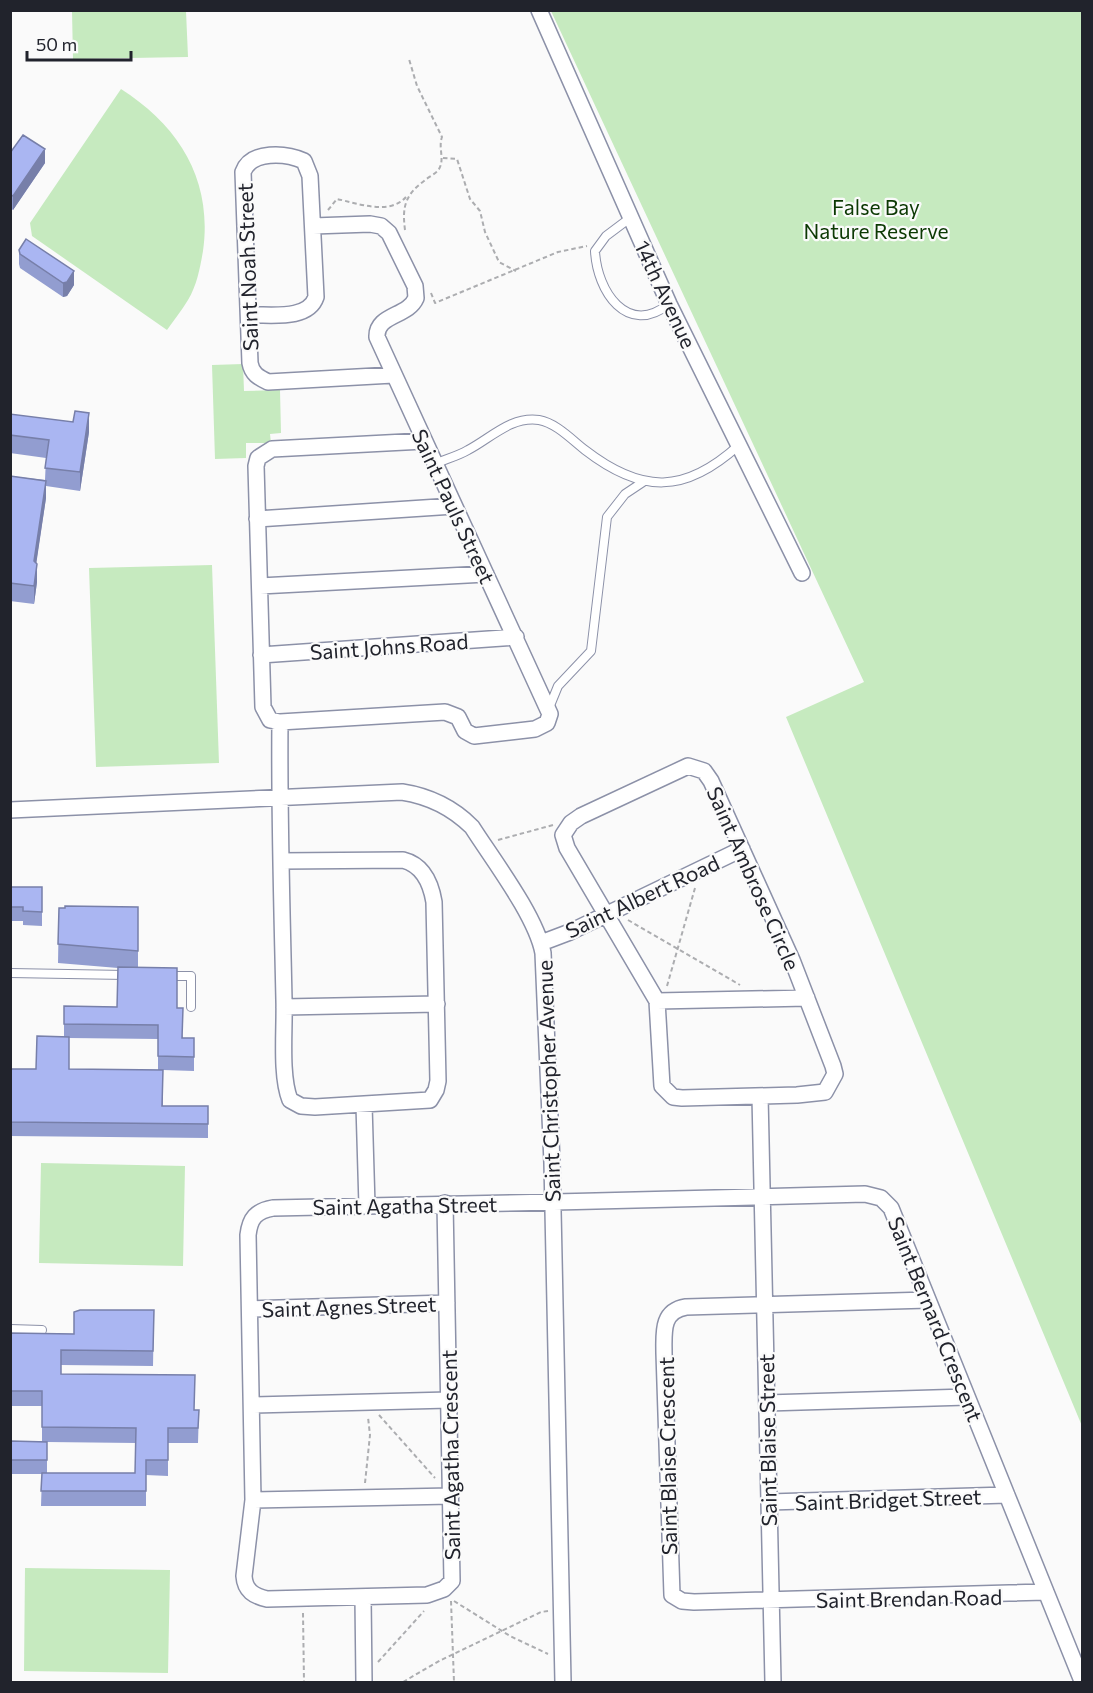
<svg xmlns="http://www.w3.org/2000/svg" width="1093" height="1693" font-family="Commissioner,sans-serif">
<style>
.green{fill:#c6eabf}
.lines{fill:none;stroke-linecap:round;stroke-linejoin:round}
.service-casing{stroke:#8c91a8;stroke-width:10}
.minor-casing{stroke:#8c91a8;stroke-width:18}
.path{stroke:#acadb0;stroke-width:2;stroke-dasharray:4.5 3;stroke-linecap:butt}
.service{stroke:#fff;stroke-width:8}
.minor{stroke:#fff;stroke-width:15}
.wall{fill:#929dd0;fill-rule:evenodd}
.shaded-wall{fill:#777fa9}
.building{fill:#aab6f2;stroke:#777fa9;stroke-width:1.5}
.labels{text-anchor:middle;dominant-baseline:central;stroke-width:4.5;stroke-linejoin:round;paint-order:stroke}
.park-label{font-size:21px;fill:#0c3903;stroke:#fafafa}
.street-label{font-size:21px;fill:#21232c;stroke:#fafafa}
</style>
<rect width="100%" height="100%" fill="#fafafa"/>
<!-- green -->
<path class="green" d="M72,11h114l2,46 -115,2z
M551,11h531v1415l-296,-709 78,-35z
M121,89c58,37 92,91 82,162 -3,17 -6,34 -15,49 -6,10 -14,20 -21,30l-135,-94 -2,-13z
M243,364l1,27 36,-1 1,43 -11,1 1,9h-25v15l-31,1 -3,-94z
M212,565l7,198 -123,4 -7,-199z
M41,1163l144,3 -2,100 -144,-3z
M25,1568l145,2 -2,103 -144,-2z"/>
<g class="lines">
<!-- service casing -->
<g class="service-casing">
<path id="service" d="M630,218l-24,18 -11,15c2,40 32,86 74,53
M434,464c12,-5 24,-8 34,-14 23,-12 43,-34 71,-30 17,3 32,19 46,30 57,44 100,44 154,-5
M549,708l9,-22 33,-35 16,-134 18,-23 18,-12
M10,973l116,2
M168,976h23v31
M10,1329l32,1"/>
</g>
<!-- minor casing -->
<g class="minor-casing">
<path id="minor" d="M539,10l130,294 133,269
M313,226l57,-2 11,2 8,7 26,53 1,12c-8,19 -40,16 -39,39l173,377 -3,9 -12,6 -61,7 -9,-5 -7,-14 -13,-5 -165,10 -10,-2 -7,-13 -7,-241 2,-8 14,-9 152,-8
M249,315c20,-1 59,6 67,-18l-6,-121 -6,-15c-18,-8 -53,-11 -61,11l7,191c2,11 8,14 18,19l125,-7
M257,519l197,-13
M260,586l226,-12
M261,655l255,-18
M280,722c-1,93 2,186 4,278 1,29 -4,75 6,100l11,6 14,1 115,-7 6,-10 2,-9 -4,-179c-3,-18 -11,-37 -31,-42l-122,1
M688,766l16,5 7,10 81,179 41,106 2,8 -10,18 -28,3 -115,3 -9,-1 -11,-11 -5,-85 -90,-153 -4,-13 8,-12 10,-7z
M10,810l392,-18c26,4 51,16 70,35 21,33 64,89 71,126l9,210 11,519
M541,943l29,-11 172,-83
M657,1001l150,-3
M284,1007l153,-3
M760,1096l13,586
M364,1105l3,101
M445,1203l7,378 -8,8 -17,6 -160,4c-13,-3 -22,-8 -23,-23l9,-76 -5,-265c2,-17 8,-24 25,-27 197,-3 395,-9 592,-14l16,4 10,10 191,473
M928,1300l-242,7c-25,4 -22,26 -22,46l8,242 10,6 12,1 352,-10
M250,1309l197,-6
M767,1403l200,-6
M253,1405l196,-5
M253,1500l198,-4
M769,1502l238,-7
M363,1598l1,84"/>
</g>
<!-- path -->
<path class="path" d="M443,158l14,1 13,40 10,12 5,21 14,30 17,9
M328,210l9,-11c20,4 52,17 69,-2
M405,230c-3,-23 0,-35 19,-49 4,-4 12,-7 15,-12 6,-10 -1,-21 3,-32l-25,-51 -8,-27
M431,293l4,10 123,-51 29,-6
M498,840l55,-15
M628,920l112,65
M667,986l28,-98
M379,1415l56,63
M365,1483l5,-48 -2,-18
M451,1601l3,81
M454,1601l56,35 38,18
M303,1613l1,69
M378,1662l46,-51
M403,1682l38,-22 100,-48 7,-1"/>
<!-- service -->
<use href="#service" class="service"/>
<!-- minor -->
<use href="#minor" class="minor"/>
</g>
<!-- wall -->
<path class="wall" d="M10,153l35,10 -32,47 -3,-2z
M19,250l55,35 -7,11 -4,1 -43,-29 -1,-4z
M10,414l79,18 -9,59 -34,-5v12l-10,65 1,19 -3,22 -24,-3v-125l35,4 1,-22 -36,-5z
M10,887h32v39l-19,-1v-4h-13z
M138,907v60l39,41 6,30h11v33l-31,-1v36h45v32l-198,-2v-67h26l28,-33v-30l53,1 1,-39 -60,-5 1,-55zM69,1038l89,1v31l-89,-1z
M154,1310l-1,56 -92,-1v9l134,36h4l-1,33h-30v33l-22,-1v31h-105l1,-32h-31v-33h31v-35h-32v-73l64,1zM47,1442l89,1 -1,30h-88z"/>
<!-- shaded-wall -->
<path class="shaded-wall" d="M45,149v14l-32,47v-14z
M74,271v14l-7,11 -4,1v-14z
M89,413v19l-9,59v-19z
M46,481v17l-12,81v-18z
M37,564v18l-3,22v-18z"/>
<!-- building -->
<path class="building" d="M23,135l22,14 -32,47 -3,-2v-41z
M26,239l48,32 -7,11 -4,1 -43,-29 -1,-4z
M75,411l14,2 -9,59 -35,-4 4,-28 -39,-5v-21l63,8z
M10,476l36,5 -12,80 3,3 -3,22 -24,-3z
M10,887h32v25l-19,-1v-4h-13z
M65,906l73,1v44l-80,-7 1,-36h6z
M118,967l59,1v40h6l-1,30h12v19l-36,-1v-31l-94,-1v-18l53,1z
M37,1036l32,1v32l94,1 -1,36h46v18l-198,-2v-53h26z
M80,1310h74l-1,41 -92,-1v24l134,1 -1,35h5l-1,18h-30v32h-22v31h-105l1,-18h93l1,-45 -94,-1v-36h-32v-58l64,1v-22z
M11,1441l36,1v18h-36z"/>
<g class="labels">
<!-- park labels -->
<g class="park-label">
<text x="876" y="206">False Bay<tspan x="876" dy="24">Nature Reserve</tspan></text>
</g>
<!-- street labels -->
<g class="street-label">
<text transform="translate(247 267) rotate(-92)">Saint Noah Street</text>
<text transform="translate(666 294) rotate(65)">14th Avenue</text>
<text transform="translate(454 506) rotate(65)">Saint Pauls Street</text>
<text transform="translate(389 646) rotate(-4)">Saint Johns Road</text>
<text transform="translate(754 878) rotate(66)">Saint Ambrose Circle</text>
<text transform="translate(642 896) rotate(-25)">Saint Albert Road</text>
<text transform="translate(548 1081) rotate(-92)">Saint Christopher Avenue</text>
<text transform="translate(405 1205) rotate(-1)">Saint Agatha Street</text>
<text transform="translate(349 1306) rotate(-2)">Saint Agnes Street</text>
<text transform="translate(936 1319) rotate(68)">Saint Bernard Crescent</text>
<text transform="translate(767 1440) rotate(-91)">Saint Blaise Street</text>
<text transform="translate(450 1455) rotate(-91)">Saint Agatha Crescent</text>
<text transform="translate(667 1456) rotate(-91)">Saint Blaise Crescent</text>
<text transform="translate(888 1499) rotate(-2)">Saint Bridget Street</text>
<text transform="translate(909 1598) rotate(-1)">Saint Brendan Road</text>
</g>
</g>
<!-- border -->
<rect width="1093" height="1693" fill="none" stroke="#21232c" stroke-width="24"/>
<!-- scale -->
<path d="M27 51v9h104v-9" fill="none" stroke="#21232c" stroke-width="3"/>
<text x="36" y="51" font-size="18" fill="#21232c" stroke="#fafafa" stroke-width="4.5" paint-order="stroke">50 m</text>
</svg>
